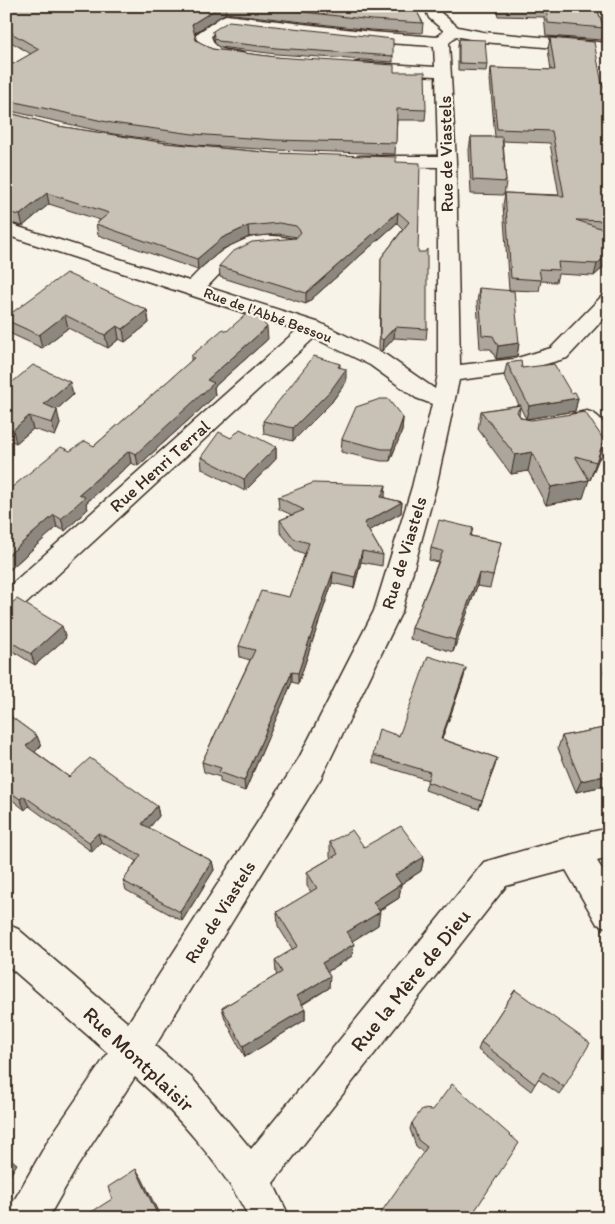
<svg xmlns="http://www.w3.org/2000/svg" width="615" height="1224" font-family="Itim,sans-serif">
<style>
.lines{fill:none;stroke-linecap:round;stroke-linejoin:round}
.minor-casing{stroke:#3b2a1e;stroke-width:3}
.minor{fill:#f7f3e8;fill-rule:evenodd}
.wall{fill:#aca69d;stroke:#3b2a1e;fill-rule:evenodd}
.shaded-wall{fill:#8c877f;stroke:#3b2a1e}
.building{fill:#c8c1b6;stroke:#3b2a1e}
.labels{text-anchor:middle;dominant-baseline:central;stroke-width:4.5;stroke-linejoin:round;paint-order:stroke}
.far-street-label{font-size:15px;fill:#3b2a1e;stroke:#f7f3e8}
.street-label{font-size:18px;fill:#3b2a1e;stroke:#f7f3e8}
.near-street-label{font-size:21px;fill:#3b2a1e;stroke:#f7f3e8}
</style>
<rect width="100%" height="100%" fill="#f7f3e8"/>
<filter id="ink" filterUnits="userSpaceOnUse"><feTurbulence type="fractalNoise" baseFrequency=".02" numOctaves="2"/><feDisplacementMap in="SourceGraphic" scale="10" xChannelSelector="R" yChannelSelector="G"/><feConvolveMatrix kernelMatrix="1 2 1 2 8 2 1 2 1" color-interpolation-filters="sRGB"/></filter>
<g filter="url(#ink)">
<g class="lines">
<!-- minor casing -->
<g class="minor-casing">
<path id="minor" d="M424,6h15l2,7 17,14 25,5 126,11v56l-6,-1 -2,-4 -8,-43 -110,-9 -27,-6 -7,7 7,119 4,203 54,-6 37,-11 51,-52 7,-2v19l-42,45 -52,15 -56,7 -23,107 -34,124 -81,167 -166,268 37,32 59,71 233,-287 89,-26 36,-8v30l-12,3 12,19v48l-12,-4 -31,-54 -60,16 -233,297 17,35h-41c-24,-49 -73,-105 -114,-141l-58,90 -29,51h-42l6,-14 37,-65 59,-86 -102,-89v-40l12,5 110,94 171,-265 75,-147 38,-124 20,-83 -16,-6 -46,-33 -56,-27 -298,275 -10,3v-27l291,-259 -291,-95v-12l183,58c29,-31 57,-54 103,-42l3,4 -3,4 -42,4 -20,12 -23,24 113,36 66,32 49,34 3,-15v-207l-79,-1 -6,-1 -3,-4 3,-4 6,-1h79l-2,-80 -80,-4 -8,-5 8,-5 79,5 -1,-21 -63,-4 -142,-17 -18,11c5,17 18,13 33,17l2,3 -2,3c-12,3 -28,1 -38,-5l-11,-19 26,-18 5,-2 145,17 66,5 7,-6 -15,-13z
M587,411c22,6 22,29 22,48l-9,-2 -19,-29 -9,-2 -4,-6 4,-6z"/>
</g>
<!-- minor -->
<use href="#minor" class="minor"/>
</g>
<!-- wall -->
<path class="wall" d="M15,6h399l9,17 -1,10 -51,-3 -145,-17 -31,20 1,7 16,9 182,23 32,38 -1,10h-28l-2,34 -120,-4 -81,-5 -81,-11 -107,-24v-42l25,-14 -25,-15v-28z
M496,6h113v5h-11l6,17 -2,12 -56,-4 -2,-19 -46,-1z
M213,31l180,25v6l-117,-8 -57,-7 -4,-3z
M550,38l52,46 3,5h4v173l-15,14 -36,-2 -2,8 -15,-1 -2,10 -30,-1 -6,-85 2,-12 54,2 -9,-52 -47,-2 3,41 -2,13 -33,-1 -2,-44 2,-13h24l-5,-58 1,-11 60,2 -3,-21z
M459,39l28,25 -1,7 -28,-1v-25z
M6,112l52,14 108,17 108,10 122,9 22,90 9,77 -1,11 -32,-2 -12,13 -3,-2 2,-91 22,-29 -6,-6 -91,81 -86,-27 -1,-11 77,-29 -17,-3 -30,3 -26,12 -25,21 -100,-35 -2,-11 4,-4 -51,-16 -26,22 -17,-4z
M479,288l40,55 -2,13 -21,3 -5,-10h-11l-3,-47z
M147,310l2,13 -24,19 -6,-3 -11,9 -40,-20 -26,20 -35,-16 -1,-4v-11z
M227,331l41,8 -54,48 1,9 -77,70 -7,-3 -45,40 2,6 -23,22 -8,-4 -51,46 64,-122 24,-5 97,-85v-5z
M507,363l15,5 49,25 7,5 -3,13 -48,8 72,39 -9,22 -2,-1 -5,19 -37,7 -18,-34 -17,3 -33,-45 3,-18 38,-6 -15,-29zM520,407l6,12 -5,-1 -2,-4z
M340,364v3l6,15 -15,21 -38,38 -29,-7 -1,-13z
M6,384l3,1 64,10 -17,15 4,14 -5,12 -22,-7 -17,14 -10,-5z
M403,418l-1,13 -12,30h-9l-40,-9 1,-13z
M231,438l45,9v12l-31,32 -43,-22 -1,-12z
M385,496v2l17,4 -1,11 -32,18 14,24 -1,11 -21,-4 -7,26 -22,-5 -34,101 -6,-2 -47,109 -25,-9v-5l-16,-5 -2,-10 48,-102 -10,-3 -1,-11 50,-49 16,-43 -10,-4 -15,-18v-12l12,-5 -13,-6 -1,-12z
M473,528l-2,8 30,6 -11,46 -13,-2 -24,66 -43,-13 2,-11 26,-66 -9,-2 2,-12z
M6,605l60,33 -31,27 -29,-18z
M609,659v23l-5,-11z
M464,677l-22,62 55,19 -18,51 -54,-19 3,-10 -55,-17v-8l26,-19z
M6,713l31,23 4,10 -6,6 34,25 88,29 2,10 -10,12 63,33 2,9 -32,51 -56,-31 -3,-9 13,-20 -35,-19 -9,10 -63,-46 -4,4 -19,-15z
M609,727v58l-33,7 -18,-44 4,-12z
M330,842l94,15 -3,14 -20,13 -2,14 -20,13 -1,14 -26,16v15l-25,16 2,16 -27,17 3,4v11l-60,37 -20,-38 -3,-11 55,-33 -1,-2 -1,-13 18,-10 -15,-24 -1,-14 34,-20 -4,-6v-14l24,-14 -1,-2z
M515,990l49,97 -5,7 -21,-15 -7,12 -53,-41 3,-8z
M412,1123l58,95 -47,-66 -7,-6 -6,-17z"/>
<!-- shaded-wall -->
<path class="shaded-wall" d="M221,6h5v7l-33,21 -1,-10z
M47,193l2,11 -26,22 -3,-11z
M398,212l-1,11 -91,81v-11z
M248,226l1,11 -26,12 -25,21 -1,-11 25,-21z
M6,227l3,11 -3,2z
M609,253v9l-15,14 3,-12z
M147,310l2,13 -24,19 -2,-13z
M65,315l3,13 -26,20 -3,-13z
M117,326l2,13 -11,9 -3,-13z
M267,327l1,12 -54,48 1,9 -77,70 -2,-12 71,-74z
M395,327l-1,11 -12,13 1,-11z
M519,343l-2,13 -21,3 2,-13z
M346,369v13l-15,21 -38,38v-13z
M70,382l3,13 -25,22 -4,-13z
M578,398l-3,13 -49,8 3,-13z
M57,410l3,14 -5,12 -3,-13z
M29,416l4,13 -17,14 -3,-13z
M403,418l-1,13 -12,30 2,-12z
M604,440l-5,18 -9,22 6,-18z
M276,447v12l-31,32 -1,-12z
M129,451l2,12 -45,40 2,6 -23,22 -4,-12 18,-25z
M532,452l-4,19 -17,3 4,-19z
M589,480l-6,18 -37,7 5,-18z
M386,485l-1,11 -4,13v-12z
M402,502l-1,11 -38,21 1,-11z
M54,515l3,12 -51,46v-16z
M362,551l-1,11 -7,26 1,-11z
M333,572l-1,11 -34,101v-11z
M479,573l-2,13 -24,66 2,-12z
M62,626l4,12 -31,27 -4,-11z
M466,668l-2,9 -25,70 2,-8z
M292,672v10l-47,109 -1,-10z
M37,736l4,10 -10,10 -5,-10z
M497,758l-2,8 -16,43 3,-8z
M609,775v10l-33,7 5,-11z
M24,796l5,10 -4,4 -5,-11z
M157,806l2,10 -15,18 -2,-10z
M98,833l3,9 -9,10 -3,-10z
M424,857l-3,14 -28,18 2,-14z
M212,861l2,9 -32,51 -2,-9z
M401,884l-2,14 -28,17 2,-13z
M380,912l-2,13 -32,20 1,-13z
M354,944l-2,12 -30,19v-12z
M330,976l-1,12 -32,19v-11z
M305,1009v11l-60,37 -2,-11z
M6,1033l3,4 -3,4z
M6,1155l11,9 -11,18z
M136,1169l6,9 19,40h-2z"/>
<!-- building -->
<path class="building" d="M15,6h206l-29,18 4,16 16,9 64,8 118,8v7h31l1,38 -29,-1 -1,34 -121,-3 -82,-6 -81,-11 -106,-23v-32l33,-19 -33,-19v-19z
M253,6h161l9,17 -51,-3z
M546,6h50l8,22 -56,-5z
M229,21l164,18v17l-117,-8 -58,-7 -4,-4 -1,-6z
M550,38l44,4 8,42 3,5h4v132l-33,-1 33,11v22l-12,11 -39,-2 1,8 -20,-1 2,11 -30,-2 -6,-85 59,3 -12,-65 -55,-2 -6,-61 64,2z
M459,39l26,1 2,24 -28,-1z
M6,112l52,14 108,17 108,10 122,4v5l24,1 -2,89h7l2,-3v80l-32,-2 -12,13 -3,-2 1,-80 28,-36 -11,-10 -92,81 -87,-27 13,-14 20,-10 44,-4 5,-6 -5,-6 -17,-3 -31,3 -26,12 -25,21 -101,-35 13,-11 -62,-20 -27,22 -14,-3z
M471,137h31l4,45 -33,-2z
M66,273l81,37 -24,19 -6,-3 -12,9 -40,-20 -26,20 -33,-15v-3z
M479,288l35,3 5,52 -21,3 -5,-10 -11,-1z
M252,309l15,18 -60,53 7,3 -78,71 -7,-3 -50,43 6,3 -24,22 -7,-4 -48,42v-65l55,-45 9,4 15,-10 9,5 100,-88 -3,-2 32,-27 4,2z
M314,356l26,8 -2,3 8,2 -15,21 -38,38 -30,-7z
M521,361l1,7 32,-4 17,29 4,-1 3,6 -49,8 -22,-43z
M33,365l37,17 -26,22 13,6 -5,13 -23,-7 -16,14 -7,-3v-43l3,1z
M380,399h8l15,19 -11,31h-10l-40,-10 14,-32z
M521,405l-4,7 4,6 10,2 54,-8 19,28 -8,22 -21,-6 14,24 -38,7 -19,-35 -17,3 -34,-44z
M240,429l36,18 -32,32 -43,-22 18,-25 12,6z
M313,483l73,2 -5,12 21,5 -38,21 19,32 -21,-4 -7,26 -22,-5 -35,101 -6,-1 -48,109 -25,-9 2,-4 -19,-6 53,-112 -16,-4 22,-55 28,6 20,-54 -15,-4 -14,-19 24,-10 -26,-13z
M439,520l34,8 -3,8 31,6 -8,34 -14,-3 -24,67 -43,-12 31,-77 -12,-3z
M17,599l45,27 -31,28 -25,-15v-34l6,-2z
M428,656l38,12 -25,71 56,19 -15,43 -55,-19 3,-10 -57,-17 6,-26 20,7z
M6,713l31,23 -11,10 43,31 21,-19 67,48 -15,18 70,37 -32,51 -57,-31 18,-26 -43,-22 -9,9 -65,-46 -4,3 -14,-10z
M609,727v48l-28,6 -19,-45z
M401,826l23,31 -29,18 6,9 -28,18 7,10 -33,20 7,12 -32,19 8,13 -33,20 8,13 -62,37 -21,-38 60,-36 -7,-12 23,-14 -21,-34 40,-24 -10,-16 31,-18 -8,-12 22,-12 12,17z
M515,990l75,53 -26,44 -21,-15 -8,12 -54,-42z
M452,1084l67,59 -49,75h-93l50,-71 -9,-7 -6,-17 10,-14 11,1z
M136,1169l23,49h-77l30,-19 -4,-12z"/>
</g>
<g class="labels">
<!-- far-street labels -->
<g class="far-street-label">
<text transform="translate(268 315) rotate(20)">Rue de l'Abbé Bessou</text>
</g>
<!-- street labels -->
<g class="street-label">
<text transform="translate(446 154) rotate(-91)">Rue de Viastels</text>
<text transform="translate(160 466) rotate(-42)">Rue Henri Terral</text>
<text transform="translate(404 553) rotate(-73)">Rue de Viastels</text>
<text transform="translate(220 912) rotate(-58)">Rue de Viastels</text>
</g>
<!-- near-street labels -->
<g class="near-street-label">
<text transform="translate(410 980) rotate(-51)">Rue la Mère de Dieu</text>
<text transform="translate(139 1059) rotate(43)">Rue Montplaisir</text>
</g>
</g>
<!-- margin -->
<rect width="615" height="1224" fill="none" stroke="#f7f3e8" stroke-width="25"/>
<rect x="12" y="12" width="590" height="1199" fill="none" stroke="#3b2a1e" stroke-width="2" filter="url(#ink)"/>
</svg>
